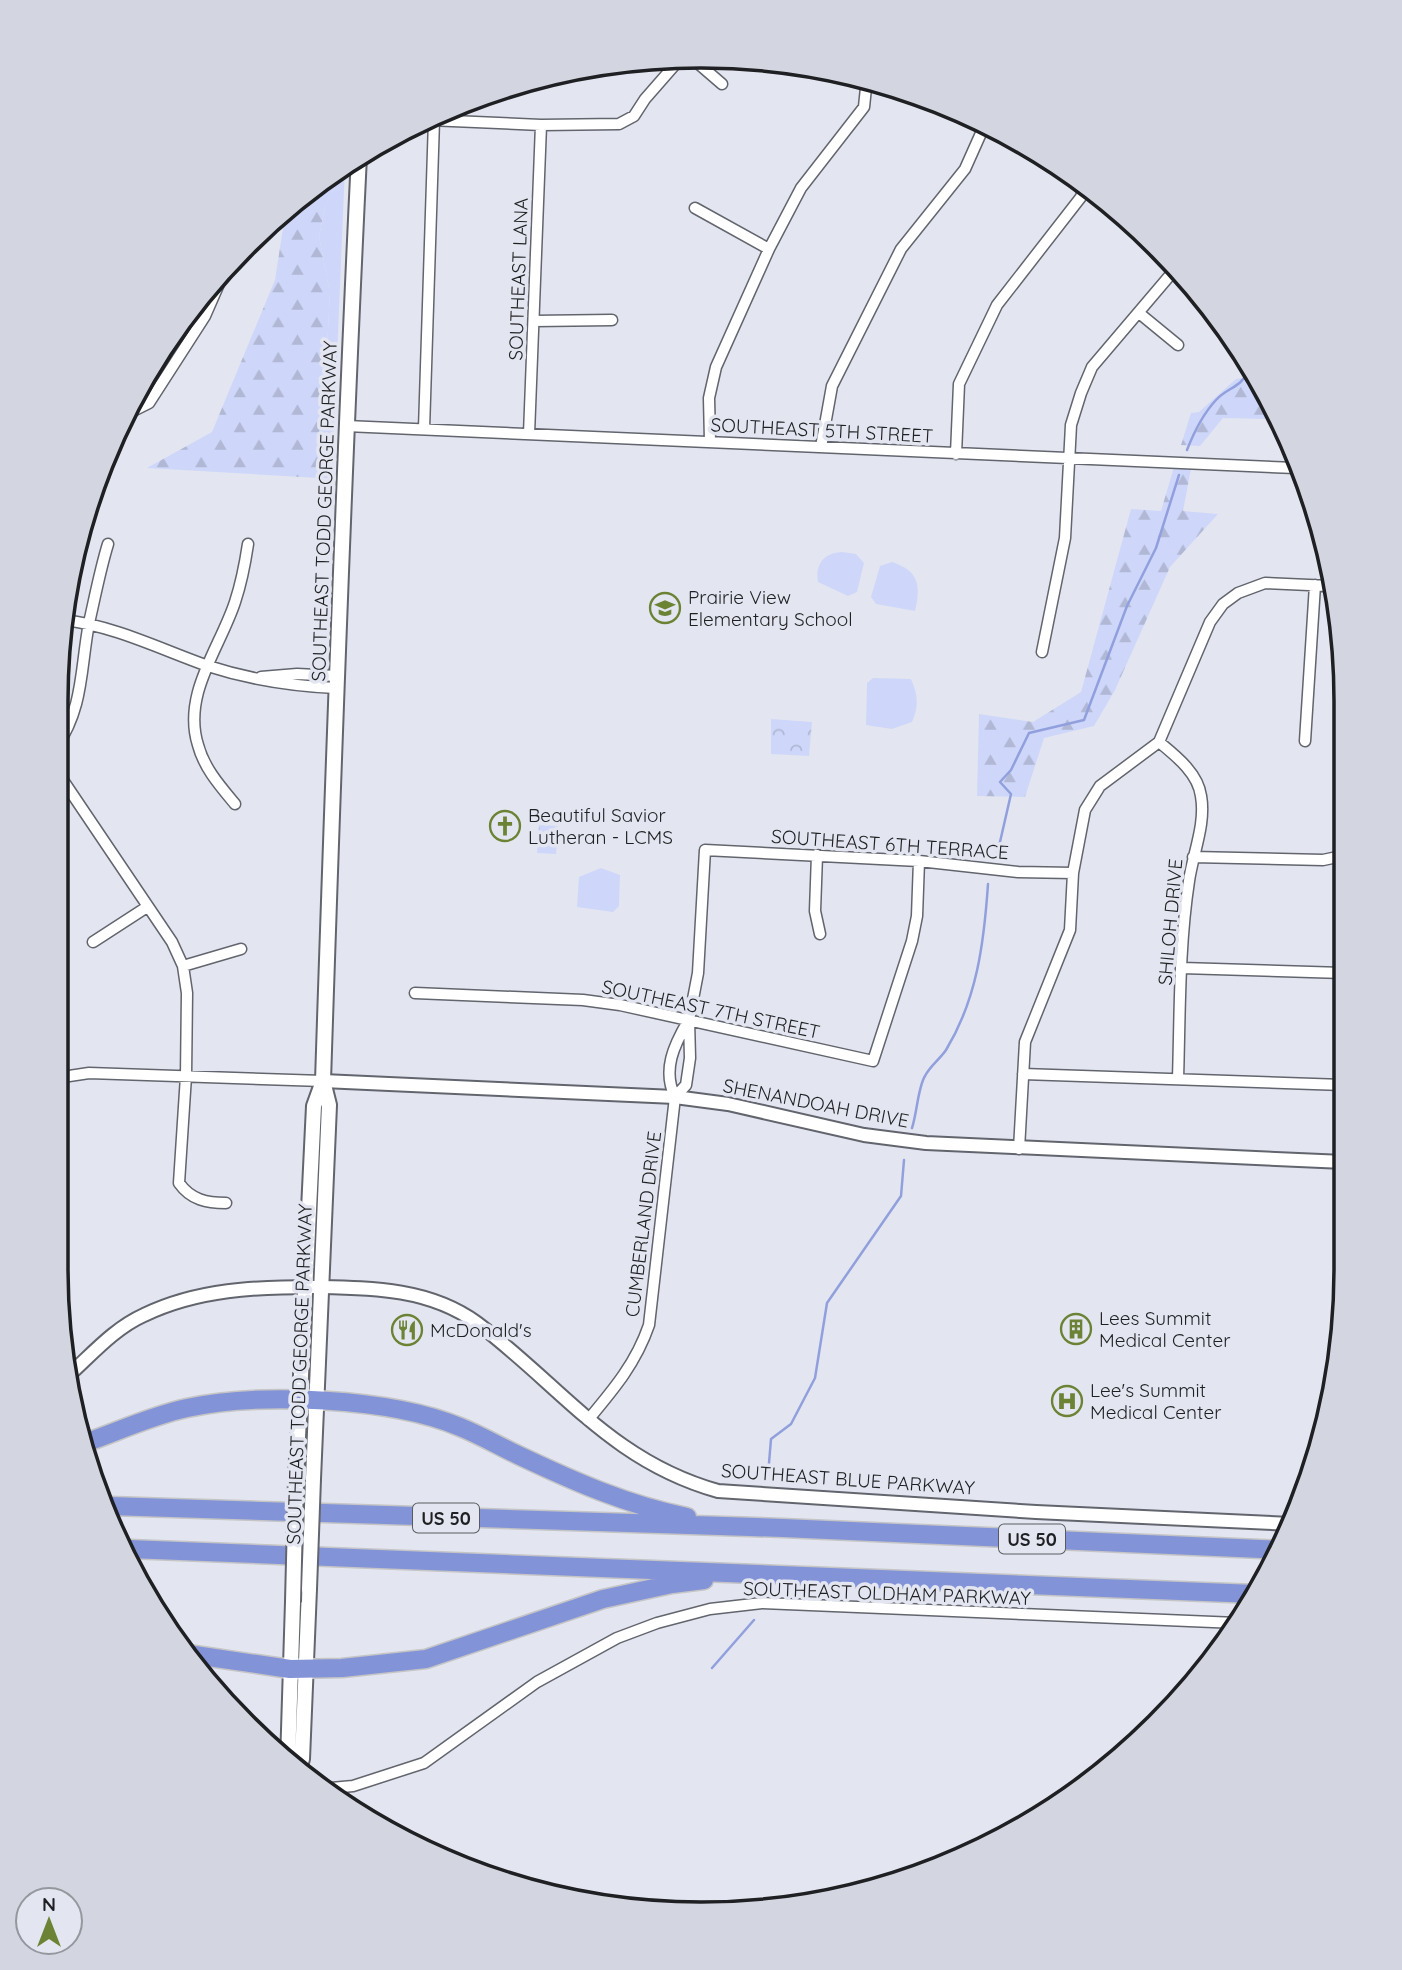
<svg xmlns="http://www.w3.org/2000/svg" width="1402" height="1970" font-family="Quicksand,sans-serif">
<style>
.green{fill:#ced7f9}
.forest{fill:url(#forest-firs)}
.park{fill:url(#park-crowns)}
.lines{fill:none;stroke-linecap:round;stroke-linejoin:round}
.stream{stroke:#91a0dd;stroke-width:2.5}
.minor-casing{stroke:#62656d;stroke-width:13}
.tertiary-casing{stroke:#62656d;stroke-width:16}
.secondary-casing{stroke:#62656d;stroke-width:18}
.motorway-casing{stroke:#c5c5c6;stroke-width:21}
.minor{stroke:#fff;stroke-width:10}
.tertiary{stroke:#fff;stroke-width:12}
.secondary{stroke:#fff;stroke-width:14}
.motorway{stroke:#8393d8;stroke-width:18}
.secondary-bridge-casing{stroke:#62656d;stroke-width:18;stroke-linecap:butt}
.secondary-bridge{stroke:#fff;stroke-width:14}
.labels{text-anchor:middle;dominant-baseline:central;stroke-width:7;stroke-linejoin:round;paint-order:stroke}
.shield{fill:#e3e6f0;stroke:#5a5b60;stroke-width:2}
.shield-label{font-size:18px;font-weight:bold;fill:#1f2023}
.street-label{font-size:19px;fill:#1f2023;stroke:#e3e6f0}
.poi-label{font-size:19px;fill:#1f2023;stroke:#e3e6f0;text-anchor:start}
.rim{fill:none;stroke:#1f2023;stroke-width:3.5}
</style>
<defs>
<pattern id="forest-firs" width="22" height="20" patternUnits="userSpaceOnUse" patternTransform="scale(1.75)"><rect width="22" height="20" fill="#ced7f9"/><path d="M5 1l3.5 6h-7zM16 11l3.5 6h-7z" fill="#b0b8d5"/></pattern>
<pattern id="park-crowns" width="20" height="18" patternUnits="userSpaceOnUse" patternTransform="scale(1.75)"><rect width="20" height="18" fill="#ced7f9"/><path d="M2 6a3 3 0 1 1 6 0M12 15a3 3 0 1 1 6 0" fill="none" stroke="#b0b8d5"/></pattern>
</defs>
<rect width="100%" height="100%" fill="#e3e6f0"/>
<!-- green -->
<path class="green" d="M345,166l-13,312h-14l3,-102 6,-29 3,-54 -11,-57 6,-29z
M842,552l14,2 8,9 -7,29 -9,4 -30,-14c-3,-18 6,-29 24,-30z
M892,562c27,9 29,23 23,49l-39,-7 -5,-7 9,-31z
M873,678l38,1c7,16 8,27 1,43l-20,7 -26,-4 1,-42z
M601,868l19,7 -1,31 -6,6 -36,-5 2,-30z"/>
<!-- forest -->
<path class="forest" d="M345,166l-20,41 -6,29 11,57 -3,54 -6,29 -3,102 -171,-10 65,-36 63,-152 11,-71z
M1253,377l13,19 -1,23 -42,-1 -23,28 -19,-1 10,-32 8,-1 37,-33z
M1174,467l17,2 -8,42 35,3 -48,53 -55,123 -21,36 -50,12 -19,59 -48,-1 2,-82 54,8 48,-30 50,-183 30,2z"/>
<!-- park -->
<path class="park" d="M771,719l41,3 -3,34 -38,-2z
M539,825l19,1 -2,28 -19,-1z"/>
<g class="lines">
<!-- stream -->
<path class="stream" d="M1187,450c7,-18 15,-35 29,-50 12,-13 25,-12 33,-30
M997,855l14,-61 -11,-12 11,-12 18,-37 55,-13 43,-114 29,-58 23,-73
M912,1128c5,-15 6,-41 13,-52 5,-10 15,-17 21,-26 31,-51 38,-107 42,-166
M768,1475l3,-36 20,-15 24,-46 12,-75 74,-107 3,-36
M712,1668l42,-48"/>
<!-- minor casing -->
<g class="minor-casing">
<path id="minor" d="M693,59l29,25
M429,120l112,5 78,-1 15,-8 11,-17 35,-40
M695,208l74,41
M1139,313l39,32
M534,321l78,-1
M129,413l20,-10 56,-87 14,-32
M346,426l949,42
M424,429l10,-309
M529,434l12,-309
M710,441l-1,-43 7,-31 53,-118 32,-61 63,-81 3,-29
M821,447l11,-61 69,-137 64,-80 21,-47
M956,454l3,-70 38,-79 84,-108 4,-13
M64,620c51,6 96,29 144,46 43,14 84,20 128,22
M1042,652l23,-114 6,-113 10,-32 11,-26 85,-100
M261,677l36,-3 40,2
M1305,741l10,-156
M1159,742c17,14 39,31 42,54 5,28 -8,57 -12,85 -10,65 -9,133 -11,198
M56,748c28,-42 24,-77 33,-125 6,-26 11,-53 19,-79
M56,770l116,172 11,24 4,27 -1,83 -7,107c12,17 28,20 47,20
M235,804c-15,-18 -31,-36 -37,-59 -16,-51 22,-97 37,-143 6,-18 10,-38 13,-58
M817,855l-2,56 5,23
M1193,857l130,3 19,-4
M93,942l54,-35
M183,966l58,-17
M1182,968l161,5
M415,993l168,7 37,5 253,56 39,-120 5,-25 2,-55
M1023,1074l320,11
M56,1078l33,-5 234,8
M675,1097l11,-12 4,-27 -1,-38 9,-47 7,-123 214,11 99,11 55,1
M1019,1149l6,-107 45,-112 3,-57 12,-63 15,-24 59,-44 51,-120 13,-18 15,-11 27,-10 66,3
M56,1201l2,-1
M588,1420c26,-31 48,-57 61,-95l26,-228c-13,-27 -1,-52 13,-76
M331,1788l22,-2 71,-23 113,-81 80,-44 40,-15 53,-14 52,-6 475,20"/>
</g>
<!-- tertiary casing -->
<g class="tertiary-casing">
<path id="tertiary" d="M323,1081l352,16 53,7 136,31 62,8 418,19
M70,1374c23,-21 45,-46 74,-59 54,-26 112,-28 171,-28 56,1 114,1 162,36 84,63 134,138 241,168l318,21 255,12"/>
</g>
<!-- secondary casing -->
<g class="secondary-casing">
<path id="secondary" d="M296,1479l18,-373 9,-25
M313,1479l16,-374 -6,-24c10,-308 21,-617 36,-925
M288,1762l5,-160
M299,1769l3,-10 7,-170"/>
</g>
<!-- motorway casing -->
<g class="motorway-casing">
<path id="motorway" d="M82,1444c35,-12 68,-28 105,-36 73,-16 204,-10 273,19 20,8 39,19 58,28 55,26 109,50 169,62
M110,1506l673,22 498,22
M129,1549l1126,45
M188,1654l102,15 52,-1 84,-9 177,-60 69,-15 32,-4"/>
</g>
<!-- minor -->
<use href="#minor" class="minor"/>
<!-- tertiary -->
<use href="#tertiary" class="tertiary"/>
<!-- secondary -->
<use href="#secondary" class="secondary"/>
<!-- motorway -->
<use href="#motorway" class="motorway"/>
<!-- secondary-bridge casing -->
<g class="secondary-bridge-casing">
<path id="secondary-bridge" d="M309,1589l4,-110
M293,1602l3,-123"/>
</g>
<!-- secondary-bridge -->
<use href="#secondary-bridge" class="secondary-bridge"/>
</g>
<!-- icons -->
<defs>
<g id="school-ring" transform="scale(1.575)"><circle r="9.5" fill="#e3e6f0" stroke="#6c8335" stroke-width="1.5"/><path d="M0-5L7-2L0 1L-7-2ZM-4 1L0 2.5L4 1V4Q0 6-4 4Z" fill="#6c8335"/></g>
<g id="church-ring" transform="scale(1.575)"><circle r="9.5" fill="#e3e6f0" stroke="#6c8335" stroke-width="1.5"/><path d="M-1.2-6h2.4v3.5h3.3v2.4h-3.3V6h-2.4V-.1h-3.3v-2.4h3.3Z" fill="#6c8335"/></g>
<g id="building-ring" transform="scale(1.575)"><circle r="9.5" fill="#e3e6f0" stroke="#6c8335" stroke-width="1.5"/><path d="M-4-6H4V6H1V3H-1V6H-4ZM-2.5-4.3h1.7v1.8h-1.7ZM.8-4.3h1.7v1.8H.8ZM-2.5-1h1.7V.8h-1.7ZM.8-1h1.7V.8H.8Z" fill="#6c8335"/></g>
<g id="restaurant-ring" transform="scale(1.575)"><circle r="9.5" fill="#e3e6f0" stroke="#6c8335" stroke-width="1.5"/><path d="M-5-6h1v4h1v-4h1v4h1v-4h1v5L-1.5 .5V6h-2V.5L-5-1ZM5-6V6H3V1.5H1.5Q1.5-4 5-6Z" fill="#6c8335"/></g>
<g id="hospital-ring" transform="scale(1.575)"><circle r="9.5" fill="#e3e6f0" stroke="#6c8335" stroke-width="1.5"/><path d="M-5-5h3v3.5h4V-5h3V5h-3V1.5h-4V5h-3Z" fill="#6c8335"/></g>
</defs>
<g fill-rule="evenodd">
<use href="#school-ring" x="665" y="608"/>
<use href="#church-ring" x="505" y="826"/>
<use href="#building-ring" x="1076" y="1329"/>
<use href="#restaurant-ring" x="407" y="1330"/>
<use href="#hospital-ring" x="1067" y="1401"/>
</g>
<g class="labels">
<!-- shield labels -->
<g class="shield">
<rect x="413" y="1503.5" width="66" height="29" rx="5"/>
<rect x="999" y="1524.5" width="66" height="29" rx="5"/>
</g>
<g class="shield-label">
<text x="446" y="1518">US 50</text>
<text x="1032" y="1539">US 50</text>
</g>
<!-- street labels -->
<g class="street-label">
<text transform="translate(518 279) rotate(-88)">SOUTHEAST LANA</text>
<text transform="translate(822 430) rotate(3)">SOUTHEAST 5TH STREET</text>
<text transform="translate(324 511) rotate(-88)">SOUTHEAST TODD GEORGE PARKWAY</text>
<text transform="translate(890 844) rotate(4)">SOUTHEAST 6TH TERRACE</text>
<text transform="translate(1170 922) rotate(-85)">SHILOH DRIVE</text>
<text transform="translate(711 1009) rotate(12)">SOUTHEAST 7TH STREET</text>
<text transform="translate(816 1103) rotate(11)">SHENANDOAH DRIVE</text>
<text transform="translate(643 1224) rotate(-83)">CUMBERLAND DRIVE</text>
<text transform="translate(299 1374) rotate(-88)">SOUTHEAST TODD GEORGE PARKWAY</text>
<text transform="translate(848 1479) rotate(4)">SOUTHEAST BLUE PARKWAY</text>
<text transform="translate(887 1593) rotate(2)">SOUTHEAST OLDHAM PARKWAY</text>
</g>
<!-- poi labels -->
<g class="poi-label">
<text x="688" y="597">Prairie View<tspan x="688" dy="22">Elementary School</tspan></text>
<text x="528" y="815">Beautiful Savior<tspan x="528" dy="22">Lutheran - LCMS</tspan></text>
<text x="1099" y="1318">Lees Summit<tspan x="1099" dy="22">Medical Center</tspan></text>
<text x="430" y="1330">McDonald's</text>
<text x="1090" y="1390">Lee's Summit<tspan x="1090" dy="22">Medical Center</tspan></text>
</g>
</g>
<!-- crop -->
<path d="M0 0H1402V1970H0ZM701 68H701A633 633 0 0 1 1334 701V1269A633 633 0 0 1 701 1902H701A633 633 0 0 1 68 1269V701A633 633 0 0 1 701 68Z" fill="#d3d6e0" fill-rule="evenodd"/>
<path class="rim" d="M701 68H701A633 633 0 0 1 1334 701V1269A633 633 0 0 1 701 1902H701A633 633 0 0 1 68 1269V701A633 633 0 0 1 701 68Z"/>
<!-- north arrow -->
<g transform="translate(49 1921)"><circle r="33" fill="#e3e6f0" stroke="#95979e" stroke-width="2"/>
<path d="M0-5L12 26L0 18L-12 26Z" fill="#6c8335"/>
<text y="-10" font-size="19" font-weight="bold" text-anchor="middle" fill="#1f2023">N</text>
</g>
</svg>
